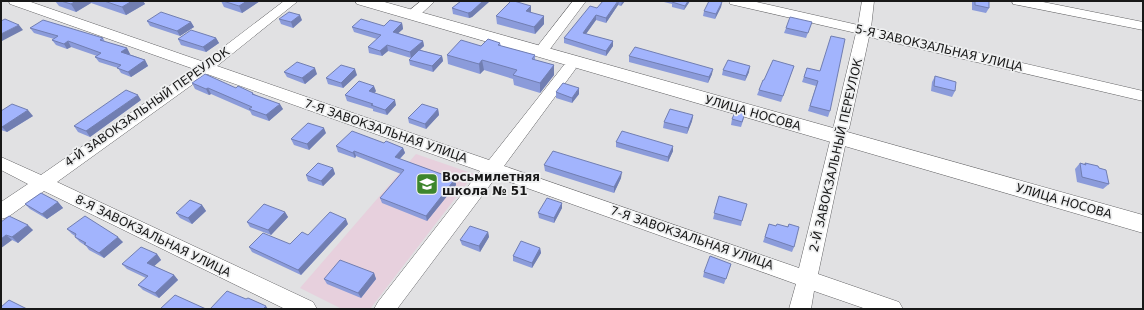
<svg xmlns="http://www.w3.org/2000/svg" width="1144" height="310" font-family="'DejaVu Sans',sans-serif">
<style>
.education{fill:#e7d0dd}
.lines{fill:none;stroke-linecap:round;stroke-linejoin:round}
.minor-casing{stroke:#646466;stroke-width:1}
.major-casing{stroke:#646466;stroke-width:1}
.minor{fill:#fff;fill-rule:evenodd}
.major{fill:#fff;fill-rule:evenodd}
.wall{fill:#8b9bda}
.shaded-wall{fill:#717eb1}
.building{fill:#a2b4fd;stroke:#717eb1}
.labels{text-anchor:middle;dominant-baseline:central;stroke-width:3.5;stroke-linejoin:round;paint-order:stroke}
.street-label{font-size:12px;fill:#181818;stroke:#eeeff0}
.poi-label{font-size:12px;font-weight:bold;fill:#181818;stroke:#eeeff0;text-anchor:start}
</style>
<rect width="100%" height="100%" fill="#e1e1e3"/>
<!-- education -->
<path class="education" d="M416,154l58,20 -104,135h-28l-42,-21z"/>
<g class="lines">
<!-- minor casing -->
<g class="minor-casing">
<path id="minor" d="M9,1h19l176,61 80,-61h14l-81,65 272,94 75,-95 5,-2 5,2 2,3 -2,3 -70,95 295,102 32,-131 4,-5 -2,-3 23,-96 -126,-29 -1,-3h23l106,24 4,-24h12l-3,27 272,63v10l-274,-64 -20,92 -4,4 2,4 -29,137 81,28 4,7h-37l-52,-18 -3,18h-22l7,-25 -300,-107 -99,132h-23l4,-7 102,-131 -273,-97 -150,108 256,120 4,7h-32l-241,-118 -36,26 -7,2v-17l27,-18 -27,-14v-13l40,18 153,-106 -184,-65z
M421,1h14l-13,12h-10l-2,-3z
M573,1h13l-36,48 -5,1 -5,-1 -2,-3 2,-3z
M1012,1h26l105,21v8l-130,-26z"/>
</g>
<!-- major casing -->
<g class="major-casing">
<path id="major" d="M355,1h26l762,214v18l-786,-229z"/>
</g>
<!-- minor -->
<use href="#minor" class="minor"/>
<!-- major -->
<use href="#major" class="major"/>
</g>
<!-- wall -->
<path class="wall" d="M55,1h88l2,3 -19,11 -35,-12 -15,9 -17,-6z
M221,1h39l-18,12 -18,-6z
M461,1h29l-18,16 -3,1 -16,-4 -1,-6z
M603,1h22l-4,5 -3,-1 -12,18 -10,-3 -10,14 27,7v5l-7,10 -42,-13v-5l33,-30z
M660,1h30l-6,9 -12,-3v-3z
M972,1h17v7l-3,5 -14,-3z
M722,2l-1,5 -6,12 -12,-3 1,-5z
M531,6v7l13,11 -9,10 -38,-10 -1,-8z
M279,19l23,1 -9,8 -12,-4z
M147,21l44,1 3,5 -14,9 -30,-10z
M812,22l-6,16 -22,-5 2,-5z
M402,23l1,6 -5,4 25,8 1,5 -4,4 22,6 1,5 -10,11 -23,-7 -1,-5 2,-2 -23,-7 -6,5 -13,-3 -1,-6 9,-8 -23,-7 -2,-5 32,-1z
M30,28l73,10 2,4 22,6 3,6h-1l16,6 3,6 -17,11 -10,-4 -3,-5 -19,-6 -4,-5 2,-1 -26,-9 -4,2 -11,-4 -4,-5 2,-1 -20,-6z
M216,38l3,5 -13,9 -25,-7 -3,-6z
M500,43l1,3 34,9v5l19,5v10l-14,18 -26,-8 -1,-6 -29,-9 -4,4 -32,-10 -1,-9 34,-9z
M629,56l83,18 -4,9 -79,-21z
M794,66l-13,36 -24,-7 2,-5z
M807,68l13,3 10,40 -2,6 -20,-6 8,-25 -14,-4z
M723,70l26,2 -4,9 -23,-6z
M284,72l33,2 -12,10 -18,-7z
M357,75l-14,13 -15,-4 -2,-6z
M935,76l20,15 -3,6 -21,-6 1,-9z
M192,83l44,5 17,5 1,1 29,15 -14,12 -17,-6 -2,-4 -39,-17 -2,1 -14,-6z
M376,91l-2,2 22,12 -9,10 -14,-4v-2l-26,-8 -2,-6z
M556,92l23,2 -7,9 -16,-5z
M141,100l-51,37 -12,-5 -4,-6z
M438,109l1,6 -13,14 -17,-6 -1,-5z
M1,111l32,5 -26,16 -6,-2z
M693,115l-1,6 -5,13 -24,-6 1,-6z
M744,118l-3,9 -10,-2 1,-6z
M326,133l-17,17 -15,-5 -3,-6z
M616,142l57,9 -5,11 -52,-15z
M384,143l19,5 2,5 -5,6 55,20 1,6 -29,36 -45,-18 -2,-5 21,-24 -45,-18 -1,2 -17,-6 -2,-6z
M1080,163l4,1 1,-1 14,5 10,16 -6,5 -26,-7 -2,-13z
M544,165l77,13 -7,15 -69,-22z
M333,168l2,6 -12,12 -15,-5 -2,-6z
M719,196l23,25 -1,5 -28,-7z
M58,202l5,6 -16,11 -17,-10 -5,-5z
M562,203v5l-8,15 -15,-5 -1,-5z
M202,205l4,6 -14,13 -12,-6 -4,-5z
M285,212l3,5 -17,18 -21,-8 -3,-5z
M1,222l32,8 -15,13 -6,-3 -11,8z
M348,224l-47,51 -49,-23 -3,-5 41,-3 18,-9z
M769,224l7,2 11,1 2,-3 5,23 -2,5 -29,-10z
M67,229l56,13 -19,16 -15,-8 -3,-4 -6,-4 -5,-5v-1l-3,-2z
M488,232l1,5 -9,15 -18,-7 -2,-5z
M540,248l1,5 -9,15 -19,-7v-5z
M157,254l4,6 -7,6 20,9 4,5 -19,18 -16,-8 -5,-5 8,-7 -19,-9 -5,-5z
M731,264l-7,20 -21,-7 1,-5z
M374,273l2,6 -15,19 -34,-14 -3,-5z"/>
<!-- shaded-wall -->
<path class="shaded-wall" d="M76,1h14l1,2 -15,9 -5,-8z
M132,1h11l2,3 -19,11 -4,-8z
M247,1h13l-18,12 -3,-7z
M483,1h7l-18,16 -3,1 -1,-5z
M619,1l-1,4 -12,18v-5z
M622,1h3l-4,5z
M688,1h2l-6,9 1,-4z
M722,2l-1,5 -6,12 1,-5z
M531,6v7l-5,-2z
M300,15l2,5 -9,8 -2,-6z
M596,15v5l-13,18v-5z
M544,16v8l-9,10 -1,-7z
M191,22l3,5 -14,9 -3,-5z
M402,23l1,6 -9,8 -1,-5z
M19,25l4,5 -21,11 -1,-2v-5z
M216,38l3,5 -13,9 -3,-5z
M68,41l3,6 -4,2 -3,-5z
M423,41l1,5 -13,12 -1,-6z
M613,41v5l-7,10v-5z
M387,45l1,6 -6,5 -2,-5z
M127,48l3,6 -5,3 -4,-5z
M442,56l1,5 -10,11 -1,-6z
M145,60l3,6 -17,11 -3,-5z
M482,60l2,10 -4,4 -1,-10z
M554,65v10l-14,18v-10z
M750,66l-1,6 -4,9 1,-5z
M315,68l2,6 -12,10 -3,-6z
M355,69l2,6 -14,13 -2,-5z
M713,69l-1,5 -4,9 1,-6z
M374,86l2,5 -5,6 -2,-6z
M208,88l3,6 -2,1 -3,-6z
M579,88v6l-7,9v-5z
M138,95l3,5 -51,37 -4,-6z
M395,100l1,5 -9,10 -2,-5z
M280,104l3,5 -14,12 -3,-6z
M438,109l1,6 -13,14 -1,-5z
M28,110l5,6 -26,16 -5,-5z
M693,115l-1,6 -5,13 1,-6z
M324,128l2,5 -17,17 -2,-6z
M673,146v5l-5,11v-5z
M403,148l2,5 -9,9 -1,-5z
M354,151l2,5 -1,2 -2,-5z
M333,168l2,6 -12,12 -2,-5z
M622,172l-1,6 -7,15v-6z
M455,179l1,6 -29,36 -1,-5z
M58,202l5,6 -16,11 -5,-5z
M562,203v5l-8,15v-5z
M202,205l4,6 -14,13 -4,-6z
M285,212l3,5 -17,18 -3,-5z
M346,219l2,5 -47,51 -3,-5z
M28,225l5,5 -15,13 -6,-6z
M488,232l1,5 -9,15 -1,-6z
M6,235l6,5 -11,8v-9z
M118,237l5,5 -19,16 -5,-5z
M540,248l1,5 -9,15v-5z
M157,254l4,6 -9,8 -5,-5z
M374,273l2,6 -15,19 -3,-5z
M174,275l4,5 -19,18 -4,-5z
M266,306l2,3h-5z"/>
<!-- building -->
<path class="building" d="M61,1h15l-5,3z
M104,1h28l-10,6z
M223,1h24l-8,5z
M461,1h22l-12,11 -3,1 -16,-5z
M511,1h3l17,5 -5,5 18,5 -10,11 -38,-11z
M603,1h15l-12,17 -10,-3 -13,18 30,8 -7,10 -42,-13 26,-32 7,2z
M673,1h15l-3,5 -13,-4z
M709,1h9l4,1 -6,12 -12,-3z
M975,1h14v7l-14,-3z
M161,12l30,10 -14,9 -30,-10z
M289,12l11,3 -9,7 -12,-3z
M790,17l22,5 -4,11 -22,-5z
M5,19l14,6 -18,9v-13z
M361,19l23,7 6,-6 12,3 -9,9 30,9 -13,11 -23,-7 -7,6 -12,-4 13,-12 -29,-8z
M43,20l60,18 -3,2 27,8 -6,4 24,8 -17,12 -11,-4 4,-3 -26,-8 6,-4 -33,-12 -4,3 -12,-4 6,-4 -28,-8z
M191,30l25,8 -13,9 -25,-8z
M831,36l14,3 -15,72 -20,-5 8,-25 -14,-4 3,-9 13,3z
M488,39l12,4 -2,2 37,10 -3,4 22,6 -14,18 -27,-8 4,-5 -35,-10 -3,4 -32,-9 14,-15 20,6z
M635,47l78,22 -4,8 -80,-21z
M419,50l23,6 -10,10 -23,-6z
M728,60l22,6 -4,10 -23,-6z
M773,60l21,6 -11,30 -24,-6 4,-10h1z
M297,62l18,6 -13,10 -18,-6z
M341,65l14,4 -14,14 -15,-5z
M205,74l31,14 2,-2 15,7 -1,1 28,10 -14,11 -17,-6 3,-2 -44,-19 -2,1 -14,-6z
M935,76l21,6 -1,9 -21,-5z
M359,81l15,5 -5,5 26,9 -10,10 -14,-5 2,-1 -28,-9z
M563,83l16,5 -7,10 -16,-6z
M126,90l12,5 -52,36 -12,-5z
M12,104l16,6 -26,17 -1,-1v-15z
M422,104l16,5 -13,15 -17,-6z
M670,109l23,6 -5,13 -24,-6z
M736,110l9,3 -3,9 -10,-3z
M308,123l16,5 -17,16 -16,-5z
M352,131l32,12 2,-2 17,7 -8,9 60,22 -29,37 -46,-18 24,-28 -50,-19 -1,2 -17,-7z
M622,131l51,15 -5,11 -52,-15z
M553,151l69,21 -8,15 -70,-22z
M318,163l15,5 -12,13 -15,-6z
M1080,163l6,2 -1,-2 13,3 1,2 7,2 3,14 -27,-7z
M41,193l17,9 -16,12 -17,-10z
M719,196l28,8 -5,17 -28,-8z
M547,198l15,5 -8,15 -16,-5z
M190,200l12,5 -14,13 -12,-5z
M264,204l21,8 -17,18 -21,-8z
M330,212l16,7 -48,51 -49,-23 14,-14 27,11 12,-12 6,3z
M9,216l19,9 -16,12 -6,-2 -5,4v-17z
M85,216l33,21 -19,16 -15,-9 2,-1 -11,-6 1,-3 -9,-5z
M769,224l7,2 1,-2 11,3 1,-3 10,3 -5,20 -29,-10z
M470,226l18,6 -9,14 -19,-6z
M521,241l19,7 -8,15 -19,-7z
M141,247l16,7 -10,9 27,12 -19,18 -17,-8 10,-9 -26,-12z
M710,256l21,8 -5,15 -22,-7z
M340,260l34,13 -16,20 -34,-14z
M227,291l19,8 2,-1 18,8 -3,3h-53z
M175,295l31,14h-46z
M9,300l18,9h-26v-2z"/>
<!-- icons -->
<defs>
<g id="school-square" transform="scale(1.15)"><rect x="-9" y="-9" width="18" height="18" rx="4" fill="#3e862d" stroke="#eeeff0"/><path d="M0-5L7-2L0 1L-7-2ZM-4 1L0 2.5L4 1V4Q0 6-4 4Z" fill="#fff"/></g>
</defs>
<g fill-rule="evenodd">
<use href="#school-square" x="427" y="184"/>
</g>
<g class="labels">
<!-- street labels -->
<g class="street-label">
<text transform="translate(939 48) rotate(13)">5-Я ЗАВОКЗАЛЬНАЯ УЛИЦА</text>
<text transform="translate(147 107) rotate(-35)">4-Й ЗАВОКЗАЛЬНЫЙ ПЕРЕУЛОК</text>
<text transform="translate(753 113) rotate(16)">УЛИЦА НОСОВА</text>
<text transform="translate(386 131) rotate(19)">7-Я ЗАВОКЗАЛЬНАЯ УЛИЦА</text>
<text transform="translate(836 155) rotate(-77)">2-Й ЗАВОКЗАЛЬНЫЙ ПЕРЕУЛОК</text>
<text transform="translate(1064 201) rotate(16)">УЛИЦА НОСОВА</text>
<text transform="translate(153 236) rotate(26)">8-Я ЗАВОКЗАЛЬНАЯ УЛИЦА</text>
<text transform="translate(692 238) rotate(19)">7-Я ЗАВОКЗАЛЬНАЯ УЛИЦА</text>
</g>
<!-- poi labels -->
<g class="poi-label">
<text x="442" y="177">Восьмилетняя<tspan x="442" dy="14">школа № 51</tspan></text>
</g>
</g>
<!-- border -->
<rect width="1144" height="310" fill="none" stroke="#181818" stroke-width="4"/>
</svg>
